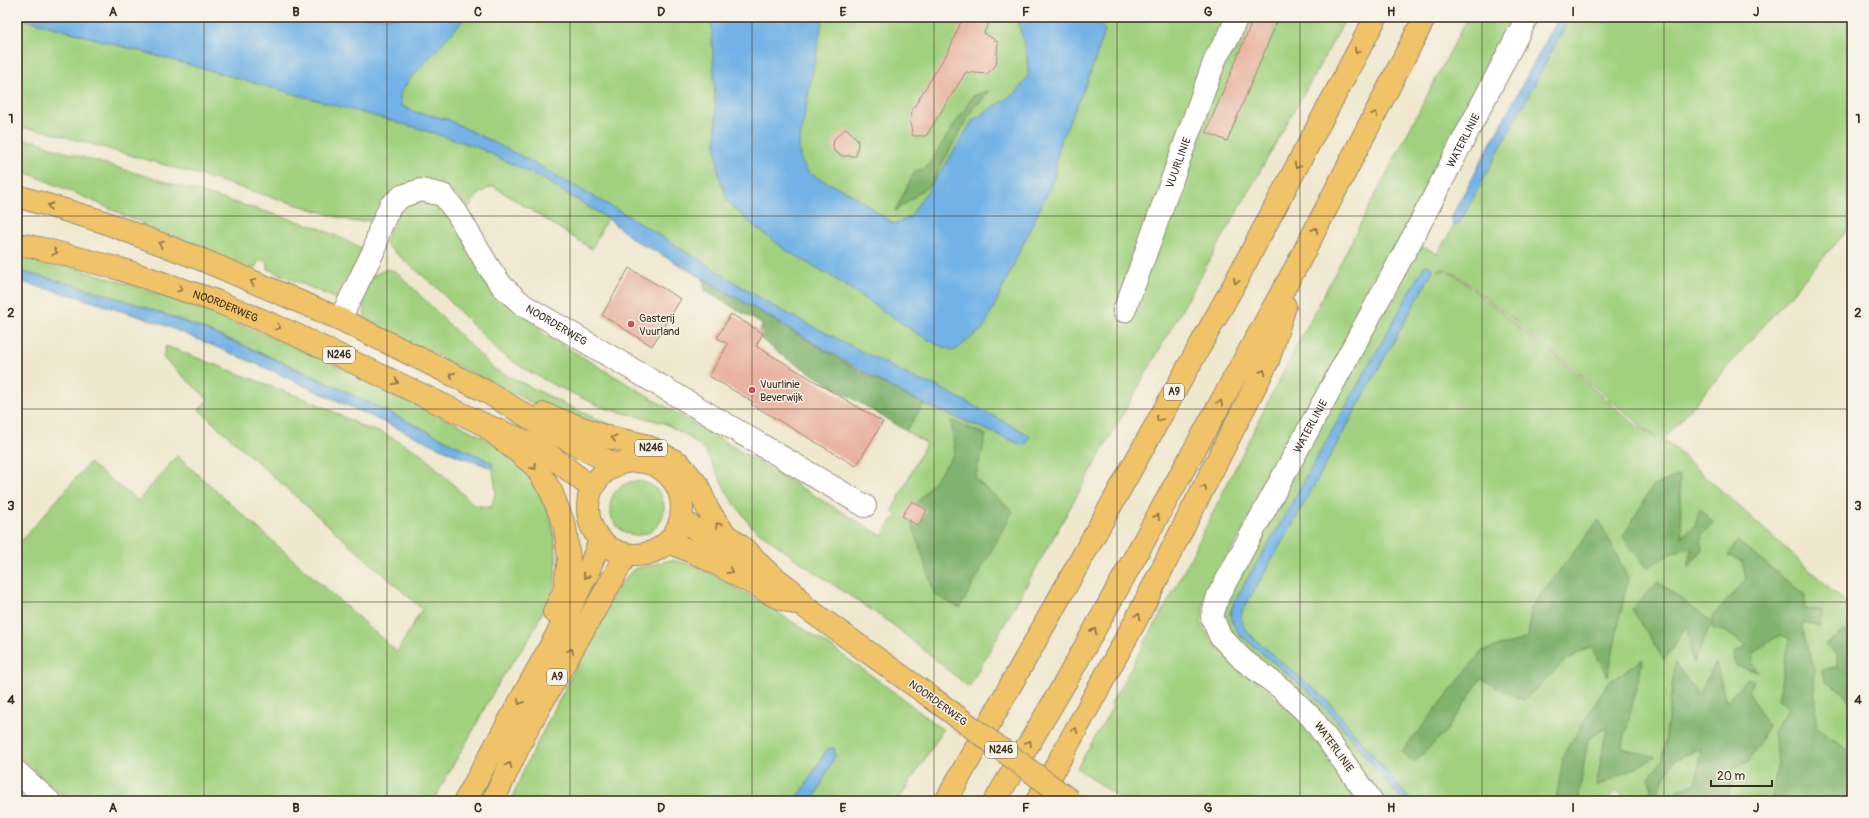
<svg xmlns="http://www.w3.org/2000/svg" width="1869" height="818" font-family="Pangolin,sans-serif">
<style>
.green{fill:#a1d17f;stroke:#6e7e4e;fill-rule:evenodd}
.forest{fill:#80b36e;stroke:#5e6e46}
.water{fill:#72b2e6;stroke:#566e82}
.building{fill:#e8b3a0}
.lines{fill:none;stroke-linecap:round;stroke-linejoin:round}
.minor-casing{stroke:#958976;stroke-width:24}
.major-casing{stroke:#958976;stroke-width:24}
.highway-casing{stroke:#958976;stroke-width:24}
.minor{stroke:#fff;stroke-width:22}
.major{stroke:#f0c369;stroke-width:22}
.highway{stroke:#f0c369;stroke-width:22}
.major-bridge-casing{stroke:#958976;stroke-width:24;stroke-linecap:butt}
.major-bridge{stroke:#f0c369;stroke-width:22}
.oneway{stroke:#8c6f40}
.grid{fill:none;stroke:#3b2a1e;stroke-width:1;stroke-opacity:0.55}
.poi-dot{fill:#d1495b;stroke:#f7f3e8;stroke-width:1.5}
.labels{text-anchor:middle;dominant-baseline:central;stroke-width:3;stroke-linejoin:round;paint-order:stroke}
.shield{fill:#f7f3e8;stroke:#73665b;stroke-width:1}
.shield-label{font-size:10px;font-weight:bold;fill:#3b2a1e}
.street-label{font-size:11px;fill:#3b2a1e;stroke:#f7f3e8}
.poi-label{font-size:11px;fill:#3b2a1e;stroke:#f7f3e8;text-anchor:start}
.neatline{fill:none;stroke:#3b2a1e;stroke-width:1.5}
.grid-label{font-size:13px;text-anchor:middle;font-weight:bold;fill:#3b2a1e}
</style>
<rect width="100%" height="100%" fill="#f7f3e8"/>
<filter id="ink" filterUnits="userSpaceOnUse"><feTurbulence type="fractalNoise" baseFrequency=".025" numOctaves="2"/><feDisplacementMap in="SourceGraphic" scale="8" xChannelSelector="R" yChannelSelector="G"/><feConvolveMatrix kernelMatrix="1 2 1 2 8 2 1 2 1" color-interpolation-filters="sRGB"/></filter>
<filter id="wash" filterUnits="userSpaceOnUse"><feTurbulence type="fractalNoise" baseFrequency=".012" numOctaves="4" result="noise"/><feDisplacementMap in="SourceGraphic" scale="16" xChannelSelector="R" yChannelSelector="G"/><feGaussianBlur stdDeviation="0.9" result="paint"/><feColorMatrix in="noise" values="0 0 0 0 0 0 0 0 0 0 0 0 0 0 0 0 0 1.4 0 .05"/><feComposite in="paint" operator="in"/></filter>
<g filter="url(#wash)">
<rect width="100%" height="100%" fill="#efe8cf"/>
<!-- green -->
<path class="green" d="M17,17l144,40 31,-40h1155l-378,670 -77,-63 -79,-53 -61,-44 -23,-31 -23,-44 -17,-15 -25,-14 -60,-15 -50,-23 -26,-14 -29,-19 -64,-66 -50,-42 5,-20 11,-16 20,-9 16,3 107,122 -5,7 343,205 14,-21 -4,-4 34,-68 -20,-12 18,-27 101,42 3,-8 -257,-133 -37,-23 -287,-163 -32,-7 -14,-6 23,24 53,17 66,32 64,39 -15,31 -99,-63 -13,7 -13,16 -8,-12 -20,-14 -67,37 -18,2 -175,-53 -134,-38 -28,-4z
M1468,17h55l-143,267 -176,316 -3,24 16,23 72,62 38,42 35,50h-239l-46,-33 35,-60 -1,-5 65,-116 95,-191z
M1570,17h282v208l-188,214 188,169v193h-218l-5,-4 -3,2 -9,-8 -10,10h-196l-84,-101 -61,-51 -22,-20 -3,-11 1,-7 49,-84 135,-244 -1,-18 -145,259 -45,76 -5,13 9,21 74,61 20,21 70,85h-26l-151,-165 -6,-37 197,-350c7,-3 14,1 20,5l17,-29h2l3,-2zM1445,269l12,6 67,53 132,110 -23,-15 -79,-68 -98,-79 -11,-5 -8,-1z
M17,139l18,2 30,11 252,75 49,23 -26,49 -8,-2 -64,-28 -1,-7 -4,-2 -5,1 -2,6 -9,1 -9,-1 -147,-67 -61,-26 -13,-3z
M17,253c140,33 275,89 404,153 31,16 81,36 102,63 28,34 38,74 31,117 -1,8 -6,15 -9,21 -6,11 -11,23 -17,34 -7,10 -15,20 -22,30 -13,20 -24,43 -36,65 -12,21 -26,43 -36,65h-365l-52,-46v-209l72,-83 49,38 39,-45 220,196 25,-43 -223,-199 9,-11 -45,-41 3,-12 152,58 47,24 18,5 39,21 52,51 17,2 5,-16 -4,-28c-153,-75 -307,-156 -475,-192z
M386,269l10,2 98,98 85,42 32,14 49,13 1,2 -121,-33 -174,-87 -4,-22 9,-21z
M610 508a27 27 0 1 1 54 0a27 27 0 1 1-54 0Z
M671,560c27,3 50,19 74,33 70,40 135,87 198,137l-45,71h-387l13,-32 85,-167 15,-23 10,-10z"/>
<!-- forest -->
<path class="forest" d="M988,91l-6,9 -9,8 -42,76 -36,27 20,-40 11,-3 47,-72z
M703,278l163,97 58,29 -18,27 -123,-75 -24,-19 3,-13 -57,-33z
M951,420l35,15 -11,44 38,32 -53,97 -25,-13 -26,-81 46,-61z
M1679,475l3,62 13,-12 5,-17 13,15 -12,12 1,15 -14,18 3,-20 -21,6 -23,14 -24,-31 30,-51z
M1599,520l29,58 -20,98 -17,-30 -25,14 -42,40 -21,-9 -22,-13 -34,52 -33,33 -12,-11 80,-101 46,-13 3,-31z
M1737,541l68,54 -1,14 18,1 -2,16 -17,-4 -1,6 12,41 2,58 36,26v48h-81l7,-38 -5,-31 16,-25 -11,-7 11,-62 -9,-3 -25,16 -3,12 6,9 -22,-6 -2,-13 13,-6 -22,-16 -12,-2 -1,-6 -19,40 -6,-37 -23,34 -32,-51 26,-27 54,40 1,-6 33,-37 -4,-18 -14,-5z
M1845,630l7,9v66l-8,-12 -18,-11 -5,-12 16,-3v-13l-12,-9z
M1643,659l-21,89 34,9 -60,30 11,-60 -19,12 -9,56 1,6h-24l8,-48 45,-71z
M1675,663l23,32 18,-32 10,39 22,-24 6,4 -6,9 20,35 -19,36 -16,5 -6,34h-53l3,-11 19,-7 5,-35 -27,12 -21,41 -4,-23 14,-19z"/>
<!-- water -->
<path class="water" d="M17,17h449l-57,63 -9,14 1,12 14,6 32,7 76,38 112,63 136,85 147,75 16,5 96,50 -5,11 -101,-42 -34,-17 -217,-126 -39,-21 -27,-22 -64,-39 -66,-32 -53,-17z
M711,17h112l-24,127 1,14 7,13 11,7 33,16 43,30 15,-6 36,-53 28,-45 44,-28 11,-16 -1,-21 -8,-31 2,-7h65l15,8 4,6 -17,49 -28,62 -6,36 -70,150 -30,23 -18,-7 -21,-12 -84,-56 -44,-25 -37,-28 -22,-21 -9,-25 -3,-28v-29z
M1559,17h11l-96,180 -15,26 -3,2h-2l-3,-6 7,-15z
M1425,265l5,1 3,4 -142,257 -49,84c-2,11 2,18 10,26l75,63 84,101h-8l-70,-85 -20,-21 -74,-61c-9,-15 -10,-18 -4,-34l45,-76z
M17,271c162,35 315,114 463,186l12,6 1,4 -1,1 -34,-12 -192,-88 -107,-45 -81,-26 -61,-16z
M830,748h4l1,8 -22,45h-17l30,-50z"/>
<g id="blocks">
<!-- building -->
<path class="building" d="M963,17h28l-7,16 14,9 -2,23 -9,9 -21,-2 -40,64h-13l-3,-13 2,-13 37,-60z
M1254,17h25l-52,124 -21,-9z
M846,128l11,11 1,5 -2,12h-14l-8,-5 -1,-5 1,-7z
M629,268l52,31 -29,47 -50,-31z
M731,314l32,19 -7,13 127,76 -27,44 -105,-62 2,-2 -44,-26 19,-32 -11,-6z
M912,501l15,9 -9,16 -16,-10z"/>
</g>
</g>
<g filter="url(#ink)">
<use href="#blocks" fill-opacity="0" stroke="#958976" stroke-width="1"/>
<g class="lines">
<!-- minor casing -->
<g class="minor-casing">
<g id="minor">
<path id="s1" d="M1124,311l13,-34 79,-220 13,-21 8,-19"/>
<path id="s2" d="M340,319l35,-71 4,-17 11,-25 12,-10 19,-6 22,5 14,18 31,53 14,20 21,19 342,201"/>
<path d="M17,772l32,29"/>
<path id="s3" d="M1372,801l-60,-83 -30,-29 -39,-29 -23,-24 -8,-19 6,-21 198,-365 111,-214"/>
</g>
</g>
<!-- major casing -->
<g class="major-casing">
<g id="major">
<path d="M17,196l84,25 97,37 142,61 147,73 66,40 62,33"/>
<path id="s4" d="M17,244l22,4 81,21 96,32 76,32 191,91 56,23 53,41"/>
<path d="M544,414l60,22 40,9 35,18 19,23 10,24 17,24 23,18 18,19"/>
<circle cx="635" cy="508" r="47"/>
<path d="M682,520l38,26 46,25 24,18 15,18 127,91"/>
<path d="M669,542l37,16 71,39 17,6"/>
</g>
</g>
<!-- highway casing -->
<g class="highway-casing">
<path id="highway" d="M483,424l52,42 16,25 14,36 4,32 -5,33 -10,20
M465,801l96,-174 27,-55 12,-32
M493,801l35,-74 98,-172
M946,801l284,-509 146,-275
M995,801l71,-120 231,-416 128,-248
M1037,801l99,-181 132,-259 17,-55"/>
</g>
<!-- minor -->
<use href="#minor" class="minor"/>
<!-- major -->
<use href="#major" class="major"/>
<!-- highway -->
<use href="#highway" class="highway"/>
<!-- major-bridge casing -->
<g class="major-bridge-casing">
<path id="major-bridge" d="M932,698l139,103"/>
</g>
<!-- major-bridge -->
<use href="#major-bridge" class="major-bridge"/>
</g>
<!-- one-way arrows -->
<defs><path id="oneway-chevron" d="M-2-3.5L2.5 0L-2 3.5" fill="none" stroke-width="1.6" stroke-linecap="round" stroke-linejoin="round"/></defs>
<g class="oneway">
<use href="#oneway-chevron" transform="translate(1357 51) rotate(118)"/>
<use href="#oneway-chevron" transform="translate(1375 114) rotate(-63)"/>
<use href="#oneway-chevron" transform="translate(1297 166) rotate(118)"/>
<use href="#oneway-chevron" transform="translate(50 206) rotate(-164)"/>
<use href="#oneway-chevron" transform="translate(1315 230) rotate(-63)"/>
<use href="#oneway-chevron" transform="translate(161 244) rotate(-159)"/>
<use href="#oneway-chevron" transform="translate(55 252) rotate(15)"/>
<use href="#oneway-chevron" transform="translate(1236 281) rotate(118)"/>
<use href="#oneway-chevron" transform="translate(253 282) rotate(-157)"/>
<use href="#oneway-chevron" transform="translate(180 289) rotate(18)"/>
<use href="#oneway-chevron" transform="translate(278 327) rotate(23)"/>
<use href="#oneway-chevron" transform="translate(1263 372) rotate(-63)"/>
<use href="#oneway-chevron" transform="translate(452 375) rotate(-154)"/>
<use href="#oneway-chevron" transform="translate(396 382) rotate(25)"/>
<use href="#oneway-chevron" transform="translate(1220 403) rotate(-61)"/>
<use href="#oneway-chevron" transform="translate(1159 419) rotate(119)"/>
<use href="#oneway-chevron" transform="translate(614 438) rotate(-167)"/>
<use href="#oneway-chevron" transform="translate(534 467) rotate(48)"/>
<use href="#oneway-chevron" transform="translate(1204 488) rotate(-63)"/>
<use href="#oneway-chevron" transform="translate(1157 517) rotate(-61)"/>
<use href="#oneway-chevron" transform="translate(718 525) rotate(-125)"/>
<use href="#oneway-chevron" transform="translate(730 571) rotate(28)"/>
<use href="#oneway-chevron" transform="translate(586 576) rotate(115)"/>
<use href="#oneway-chevron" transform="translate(1138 616) rotate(-62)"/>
<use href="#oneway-chevron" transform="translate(1094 631) rotate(-61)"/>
<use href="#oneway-chevron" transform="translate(571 651) rotate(-60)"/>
<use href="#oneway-chevron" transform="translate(520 702) rotate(119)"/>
<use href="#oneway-chevron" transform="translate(1075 730) rotate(-62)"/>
<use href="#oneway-chevron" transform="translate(1029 743) rotate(-59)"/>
<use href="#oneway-chevron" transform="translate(509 765) rotate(-64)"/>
</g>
</g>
<!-- grid -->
<path class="grid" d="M204,17v784M387,17v784M570,17v784M752,17v784M934,17v784M1117,17v784M1300,17v784M1482,17v784M1664,17v784M17,216h1835M17,409h1835M17,602h1835"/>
<!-- markers -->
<g class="poi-dot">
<circle cx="631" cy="324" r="4"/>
<circle cx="752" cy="390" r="4"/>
</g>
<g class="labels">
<!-- shield labels -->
<g class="shield">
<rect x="323" y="347" width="32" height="16" rx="3"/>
<rect x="1164" y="384" width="20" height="16" rx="3"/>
<rect x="635" y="440" width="32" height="16" rx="3"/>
<rect x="547" y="669" width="20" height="16" rx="3"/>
<rect x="985" y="742" width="32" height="16" rx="3"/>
</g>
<g class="shield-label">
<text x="339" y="355">N246</text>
<text x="1174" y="392">A9</text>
<text x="651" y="448">N246</text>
<text x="557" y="677">A9</text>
<text x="1001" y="750">N246</text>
</g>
<!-- street labels -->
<g class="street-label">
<text stroke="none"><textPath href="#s3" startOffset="786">WATERLINIE</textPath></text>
<text stroke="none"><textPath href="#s1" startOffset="158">VUURLINIE</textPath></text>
<text stroke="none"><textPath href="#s4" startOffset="218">NOORDERWEG</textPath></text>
<text stroke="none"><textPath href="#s2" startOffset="358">NOORDERWEG</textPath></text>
<text stroke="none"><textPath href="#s3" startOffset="462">WATERLINIE</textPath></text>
<text transform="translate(938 703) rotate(36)">NOORDERWEG</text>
<text transform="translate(1334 747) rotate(54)">WATERLINIE</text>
</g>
<!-- poi labels -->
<g class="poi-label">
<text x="639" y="318">Gasterij<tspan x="639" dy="13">Vuurland</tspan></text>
<text x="760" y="384">Vuurlinie<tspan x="760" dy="13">Beverwijk</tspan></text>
</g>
</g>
<!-- margin -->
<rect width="1869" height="818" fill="none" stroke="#f7f3e8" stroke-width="44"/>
<!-- scale -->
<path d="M1711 780v6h61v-6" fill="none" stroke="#3b2a1e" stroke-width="2"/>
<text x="1717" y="780" font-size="12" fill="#3b2a1e" stroke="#f7f3e8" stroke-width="3" paint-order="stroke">20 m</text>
<rect x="22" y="22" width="1825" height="774" class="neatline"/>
<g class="grid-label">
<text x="113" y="16">A</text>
<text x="296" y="16">B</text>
<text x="478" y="16">C</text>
<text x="661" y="16">D</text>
<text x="843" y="16">E</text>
<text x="1026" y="16">F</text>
<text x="1208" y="16">G</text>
<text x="1391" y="16">H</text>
<text x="1573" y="16">I</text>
<text x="1756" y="16">J</text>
<text x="11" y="123">1</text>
<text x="1858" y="123">1</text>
<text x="11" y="317">2</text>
<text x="1858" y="317">2</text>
<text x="11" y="510">3</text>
<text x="1858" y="510">3</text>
<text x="11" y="704">4</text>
<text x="1858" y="704">4</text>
<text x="113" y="812">A</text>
<text x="296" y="812">B</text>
<text x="478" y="812">C</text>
<text x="661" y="812">D</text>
<text x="843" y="812">E</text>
<text x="1026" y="812">F</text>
<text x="1208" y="812">G</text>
<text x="1391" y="812">H</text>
<text x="1573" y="812">I</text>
<text x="1756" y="812">J</text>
</g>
</svg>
